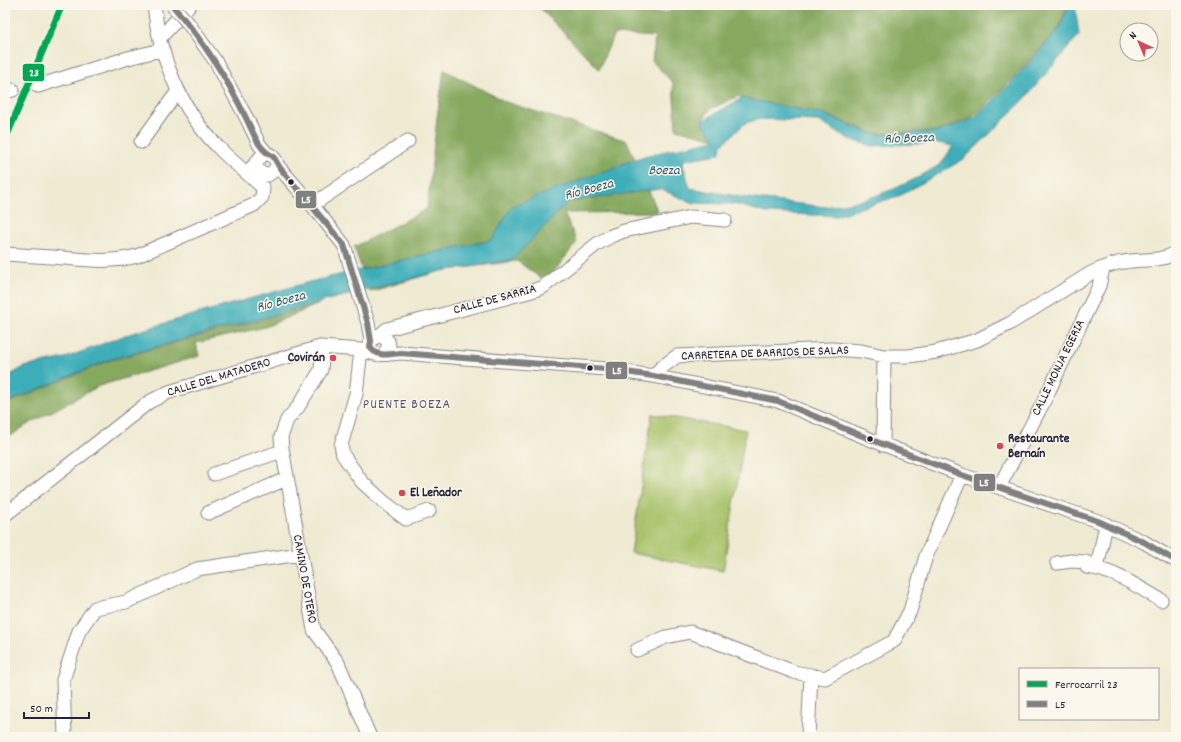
<svg xmlns="http://www.w3.org/2000/svg" width="1181" height="742" font-family="Dekko,sans-serif">
<style>
.green{fill:#a8c36a;stroke:#657252}
.forest{fill:#86a95e;stroke:#54664c}
.water{fill:#3eaeb9;stroke:#30687a;fill-rule:evenodd}
.lines{fill:none;stroke-linecap:round;stroke-linejoin:round}
.minor-casing{stroke:#888686;stroke-width:15}
.minor{stroke:#fff;stroke-width:13}
.minor-bridge-casing{stroke:#888686;stroke-width:15;stroke-linecap:butt}
.minor-bridge{stroke:#fff;stroke-width:13}
.bus-1-casing{stroke:#fbf7ec;stroke-width:9}
.bus-1{stroke:#808080;stroke-width:6}
.rail-1-casing{stroke:#fbf7ec;stroke-width:10}
.rail-1{stroke:#00a651;stroke-width:7}
.bus-dot{fill:#22223b;stroke:#fbf7ec;stroke-width:1.5}
.poi-dot{fill:#d1495b;stroke:#fbf7ec;stroke-width:1.5}
.labels{text-anchor:middle;dominant-baseline:central;stroke-width:3;stroke-linejoin:round;paint-order:stroke}
.street-label{font-size:13px;fill:#22223b;stroke:#fbf7ec}
.poi-label{font-size:13px;font-weight:bold;fill:#22223b;stroke:#fbf7ec;text-anchor:start}
.water-label{font-size:14px;font-style:italic;fill:#2d5a6d;stroke:#fbf7ec}
.neighbourhood-label{font-size:14px;letter-spacing:1px;fill:#5a5676;stroke:#fbf7ec}
.line-badge{stroke:#fbf7ec;stroke-width:1.5}
.badge-label{font-size:11px;text-anchor:middle;font-weight:bold;fill:#fff}
</style>
<rect width="100%" height="100%" fill="#fbf7ec"/>
<filter id="ink" filterUnits="userSpaceOnUse"><feTurbulence type="fractalNoise" baseFrequency=".025" numOctaves="2"/><feDisplacementMap in="SourceGraphic" scale="8" xChannelSelector="R" yChannelSelector="G"/><feConvolveMatrix kernelMatrix="1 2 1 2 8 2 1 2 1" color-interpolation-filters="sRGB"/></filter>
<filter id="wash" filterUnits="userSpaceOnUse"><feTurbulence type="fractalNoise" baseFrequency=".012" numOctaves="4" result="noise"/><feDisplacementMap in="SourceGraphic" scale="16" xChannelSelector="R" yChannelSelector="G"/><feGaussianBlur stdDeviation="0.9" result="paint"/><feColorMatrix in="noise" values="0 0 0 0 0 0 0 0 0 0 0 0 0 0 0 0 0 1.4 0 .05"/><feComposite in="paint" operator="in"/></filter>
<g filter="url(#wash)">
<rect width="100%" height="100%" fill="#efead2"/>
<!-- green -->
<path class="green" d="M652,414l94,16 -23,141 -92,-18z"/>
<!-- forest -->
<path class="forest" d="M537,5h93l17,9 22,-2 9,-7h310l14,4 3,-4h63l-9,23 -50,55 -37,35 -35,13 -62,3 -53,-21 -75,-6 -8,-11 -29,13 -8,12 13,18 -39,-10 -3,-46 -21,-22 3,-24 -41,-3 -15,35z
M444,70l62,32 121,39 31,71 -94,1 13,29 -31,40 -29,-21 -78,10 -69,21 -16,-45 73,-38 10,-91z
M319,304l-54,23 -69,16 3,13 -100,30 -74,40 -20,14v-36l103,-43z"/>
<!-- water -->
<path class="water" d="M1069,5h6l4,30 -57,67 -58,57 -63,36 -65,21 -69,-3 -33,-9 -41,-1 -33,-14 -92,13 -56,58 -70,11 -114,29 -220,60 -103,43v-25l19,-11 41,-9 61,-23 63,-19 120,-34 136,-32 47,-10 20,-34 132,-50 71,-16 -13,-19 40,-23 80,16 53,21 63,-3 35,-13 37,-35 50,-56zM760,119l58,2 31,18 23,7 66,-3 15,3 -12,18 -22,13 -25,12 -30,11 -38,7 -79,-9 -57,-10 -7,-23 1,-5 35,-6 3,-9 23,-22z"/>
</g>
<g filter="url(#ink)">
<g class="lines">
<!-- minor casing -->
<g class="minor-casing">
<path id="minor" d="M160,38l30,-33
M38,86l90,-28 33,-8
M5,92l8,-2
M246,117l13,27 8,10
M141,142l37,-51
M277,165l35,40 32,40 24,78 3,18
M247,172c3,-3 7,-6 9,-9 5,-7 10,-14 18,-5 4,4 3,8 1,12l-7,5c-8,-1 -11,-4 -12,-12
M312,205l96,-64
M5,254c15,1 31,2 46,3 29,2 57,7 86,-1l117,-51 8,-8 1,-9c-14,-14 -31,-26 -45,-41 -37,-37 -59,-90 -64,-142
M379,336l8,-7 145,-38 11,-4 54,-43 14,-8 13,-5 67,-14 34,3
M320,347l2,11 -1,12 -23,37 -11,13 -6,17 1,11 32,182 24,33 32,74
M361,350l-5,44 -15,51 2,10 19,27 22,20 22,17 23,-8
M384,354l5,-8 -1,-5 -6,-5c-11,-1 -18,14 -6,18 3,2 20,-1 25,-1l205,16 47,7 125,25 94,39 90,35 136,46 46,21 32,19
M653,376l8,-8 16,-12 155,-7 29,2 23,5h25l27,-4 41,-12 32,-16 82,-51c11,-5 22,-10 33,-11 17,-3 36,0 52,-9
M883,445l1,-89
M214,474l68,-23
M999,487l44,-84 56,-117 4,-18
M208,513l78,-34
M5,515l144,-113 20,-10 151,-45 41,3 14,4
M1057,563l14,-2 15,1 1,5c27,3 51,20 74,33
M1097,568l9,-44
M637,650l29,-13 24,-5 104,40 31,6 69,-37 16,-30 16,-55 36,-81
M65,737l-2,-57 16,-49 16,-23 31,-6 71,-33 103,-15
M808,737l3,-62"/>
</g>
<!-- minor -->
<use href="#minor" class="minor"/>
<!-- minor-bridge casing -->
<g class="minor-bridge-casing">
<path id="minor-bridge" d="M172,5l16,18 28,39 30,55"/>
</g>
<!-- minor-bridge -->
<use href="#minor-bridge" class="minor-bridge"/>
<!-- bus-1 casing -->
<g class="bus-1-casing">
<path id="bus-1" d="M172,5c31,35 55,73 75,115 6,12 12,31 26,36l7,12 64,77 24,78 3,18 -1,6c7,11 20,7 31,6l205,16 47,7 125,25 94,39 90,35 136,46 46,21 32,19"/>
</g>
<!-- bus-1 -->
<use href="#bus-1" class="bus-1"/>
<!-- rail-1 casing -->
<g class="rail-1-casing">
<path id="rail-1" d="M5,140l57,-135"/>
</g>
<!-- rail-1 -->
<use href="#rail-1" class="rail-1"/>
</g>
</g>
<!-- markers -->
<g class="bus-dot">
<circle cx="291" cy="182" r="3.5"/>
<circle cx="590" cy="368" r="3.5"/>
<circle cx="870" cy="439" r="3.5"/>
</g>
<g class="poi-dot">
<circle cx="333" cy="358" r="4"/>
<circle cx="1000" cy="446" r="4"/>
<circle cx="402" cy="493" r="4"/>
</g>
<g class="labels">
<!-- street labels -->
<g class="street-label">
<text transform="translate(495 300) rotate(-15)">CALLE DE SARRIA</text>
<text transform="translate(765 354) rotate(-2)">CARRETERA DE BARRIOS DE SALAS</text>
<text transform="translate(1059 368) rotate(-64)">CALLE MONJA EGERIA</text>
<text transform="translate(219 378) rotate(-17)">CALLE DEL MATADERO</text>
<text transform="translate(304 579) rotate(80)">CAMINO DE OTERO</text>
</g>
<!-- poi labels -->
<g class="poi-label">
<text x="325" y="358" text-anchor="end">Covirán</text>
<text x="1008" y="439">Restaurante<tspan x="1008" dy="15">Bernaín</tspan></text>
<text x="410" y="493">El Leñador</text>
</g>
<!-- water labels -->
<g class="water-label">
<text transform="translate(909 139) rotate(-2)">Río Boeza</text>
<text x="664" y="171">Boeza</text>
<text transform="translate(589 190) rotate(-15)">Río Boeza</text>
<text transform="translate(281 302) rotate(-15)">Río Boeza</text>
</g>
<!-- neighbourhood labels -->
<g class="neighbourhood-label">
<text x="407" y="405">PUENTE BOEZA</text>
</g>
</g>
<g class="line-badge">
<rect x="22" y="63" width="23" height="19" rx="4" fill="#00a651"/>
<rect x="295" y="190" width="22" height="19" rx="4" fill="#808080"/>
<rect x="605" y="361" width="23" height="19" rx="4" fill="#808080"/>
<rect x="973" y="473" width="23" height="19" rx="4" fill="#808080"/>
</g>
<g class="badge-label">
<text x="34" y="76">23</text>
<text x="306" y="203">L5</text>
<text x="617" y="374">L5</text>
<text x="984" y="486">L5</text>
</g>
<!-- margin -->
<rect width="1181" height="742" fill="none" stroke="#fbf7ec" stroke-width="20"/>
<!-- legend -->
<rect x="1019" y="668" width="140" height="52" fill="#fbf7ec" stroke="#a4a2a5"/>
<rect x="1027" y="681" width="20" height="6" fill="#00a651" stroke="#a4a2a5"/>
<text x="1055" y="688" font-size="12" fill="#22223b">Ferrocarril 23</text>
<rect x="1027" y="701" width="20" height="6" fill="#808080" stroke="#a4a2a5"/>
<text x="1055" y="708" font-size="12" fill="#22223b">L5</text>
<!-- north arrow -->
<g transform="translate(1139 42) rotate(316)"><circle r="19" fill="#fbf7ec" stroke="#a4a2a5"/>
<path d="M0-3L7 15L0 10L-7 15Z" fill="#d1495b"/>
<text y="-6" font-size="11" font-weight="bold" text-anchor="middle" fill="#22223b">N</text>
</g>
<!-- scale -->
<path d="M24 712v6h65v-6" fill="none" stroke="#22223b" stroke-width="2"/>
<text x="30" y="712" font-size="12" fill="#22223b" stroke="#fbf7ec" stroke-width="3" paint-order="stroke">50 m</text>
</svg>
